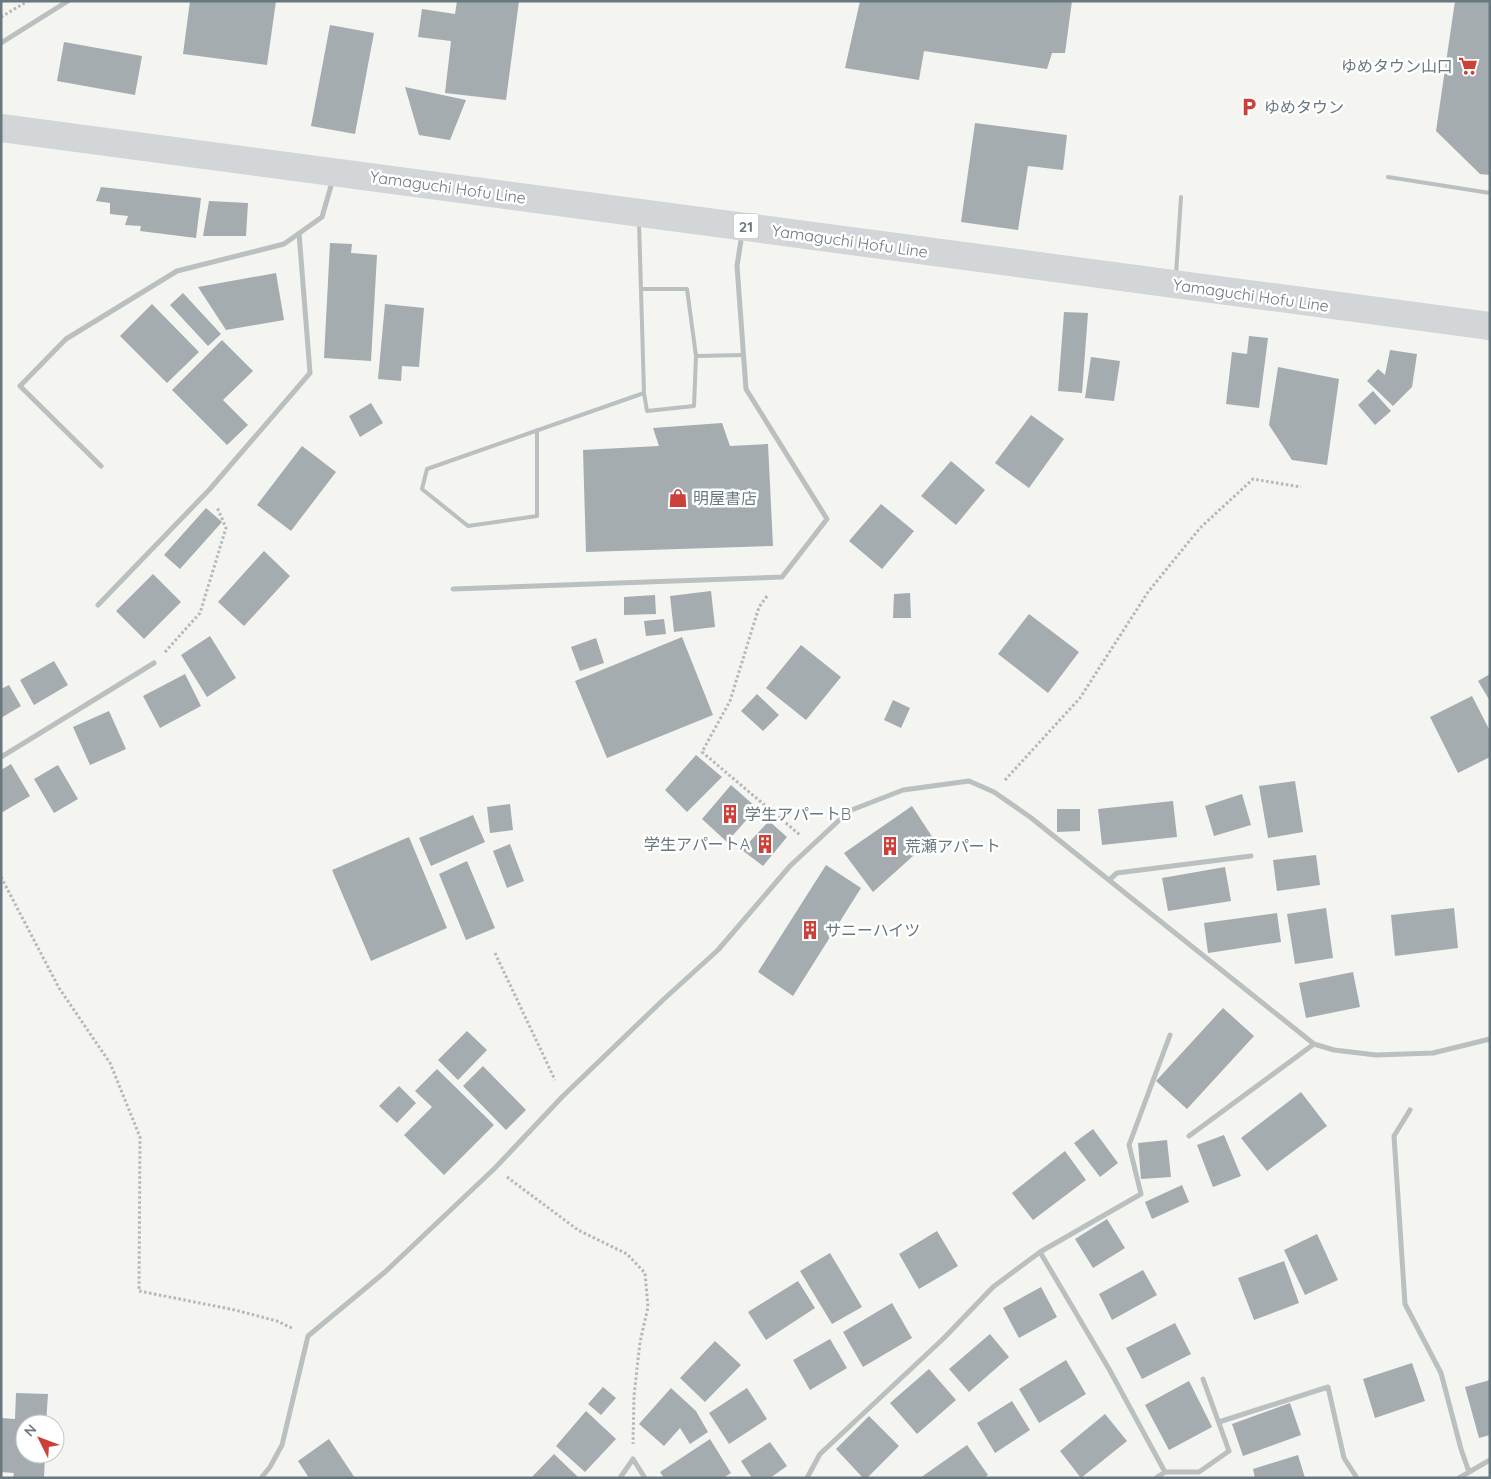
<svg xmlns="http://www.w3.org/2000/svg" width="1491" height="1479" font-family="Quicksand,'Noto Sans JP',sans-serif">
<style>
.building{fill:#a4acaf}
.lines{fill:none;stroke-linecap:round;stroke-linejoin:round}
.path{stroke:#b4b8b9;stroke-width:3;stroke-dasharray:2.5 2.5;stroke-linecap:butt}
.service{stroke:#babfc0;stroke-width:4}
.minor{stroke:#babfc0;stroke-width:5}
.primary{stroke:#d2d6d9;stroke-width:28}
.labels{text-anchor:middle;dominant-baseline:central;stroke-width:5;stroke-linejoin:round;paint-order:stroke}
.shield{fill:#fff;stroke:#95a0a5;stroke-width:1}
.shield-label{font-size:15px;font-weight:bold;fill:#67787e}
.poi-label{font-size:16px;fill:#67787e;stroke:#fff;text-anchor:start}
.street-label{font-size:16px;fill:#67787e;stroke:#fff}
</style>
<rect width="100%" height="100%" fill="#f4f4f1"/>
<!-- building -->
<path class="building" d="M190,1h86l-9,64 -84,-11z
M457,1h62l-13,99 -61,-7 6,-52 -33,-4 4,-28 33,5z
M860,1h212l-7,52h-13l-5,16 -123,-18 -5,29 -74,-12z
M1455,1h35v174l-10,-1 -44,-43z
M330,25l44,8 -19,101 -44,-8z
M64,42l78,14 -7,39 -78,-14z
M405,87l61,13 -16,40 -31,-5z
M975,123l92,12 -4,35 -35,-4 -10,64 -57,-8z
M101,187l100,11 -5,40 -56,-7 1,-5 -16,-1 3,-9 -18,-2v-11l-14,-2z
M209,201l39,2 -2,33h-43z
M330,243l22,1 -1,9 26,2 -6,106 -47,-3z
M276,273l8,47 -58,10 -28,-43z
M183,293l38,41 -13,12 -38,-41z
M152,304l47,48 -32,31 -47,-47z
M385,304l39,4 -5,59 -17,-1 -1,15 -23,-2z
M1064,312l24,1 -6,80 -24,-2z
M1249,336l19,2 -9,70 -33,-4 6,-52 15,2z
M222,340l31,31 -30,29 25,25 -21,20 -55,-55z
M1390,350l27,4 -5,33 -19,19 -26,-25 11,-12 7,6z
M1091,357l29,4 -6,40 -29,-3z
M1278,367l61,12 -12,86 -35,-5 -23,-35z
M1373,391l18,20 -16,14 -17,-20z
M371,403l12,20 -23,14 -11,-21z
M1031,415l33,24 -35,49 -34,-25z
M722,423l8,23 38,-2 5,102 -187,6 -3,-102 76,-4 -6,-18z
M302,446l34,26 -45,59 -34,-26z
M951,461l34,29 -29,35 -35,-29z
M881,504l33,27 -32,38 -33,-28z
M206,508l16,14 -42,47 -16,-14z
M264,551l26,25 -46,50 -26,-24z
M153,574l28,28 -37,37 -28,-28z
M711,591l4,36 -41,5 -4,-36z
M910,593l1,25h-18l1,-24z
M655,595l1,19 -32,1v-18z
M1029,614l50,38 -31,41 -50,-39z
M664,619l2,15 -20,2 -2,-15z
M210,636l26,42 -29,19 -26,-42z
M682,637l31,78 -106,43 -32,-77z
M596,638l8,25 -24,8 -9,-24z
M801,645l40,32 -35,43 -40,-32z
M54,661l14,24 -34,20 -14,-25z
M185,674l16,32 -41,22 -17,-32z
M1490,674v27l-12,-20z
M9,685l12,21 -20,12v-29z
M757,694l22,21 -16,16 -22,-20z
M1472,696l18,35v26l-32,16 -28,-56z
M893,700l17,8 -9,20 -17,-8z
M109,711l17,38 -36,16 -17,-38z
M696,755l26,22 -35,35 -22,-22z
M11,764l19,32 -29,17v-43z
M58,765l20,34 -24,14 -20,-34z
M1295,781l8,51 -35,6 -9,-52z
M731,785l26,23 -30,34 -25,-23z
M1242,794l9,31 -37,11 -9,-30z
M1173,801l4,36 -75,8 -4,-36z
M510,804l3,26 -23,3 -3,-26z
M912,806l21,32 -60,54 -29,-39z
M1057,809h23v22l-23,1z
M473,815l12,27 -54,24 -12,-28z
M769,821l18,16 -24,29 -21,-16z
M409,837l38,91 -76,33 -39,-91z
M510,844l14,37 -17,7 -14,-37z
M1316,855l4,30 -43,6 -4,-31z
M467,861l28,67 -29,12 -27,-66z
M826,865l35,23 -68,108 -35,-24z
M1225,867l6,34 -63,10 -6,-33z
M1326,908l7,50 -38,6 -8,-50z
M1454,908l4,40 -63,8 -4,-41z
M1277,913l4,29 -73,11 -4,-30z
M1353,972l7,35 -54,11 -7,-35z
M1223,1008l31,28 -67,73 -31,-28z
M467,1031l20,19 -29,30 -20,-20z
M483,1066l43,44 -20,20 -43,-44z
M437,1069l57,56 -50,50 -40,-40 28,-28 -17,-16z
M399,1086l17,17 -19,20 -18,-17z
M1301,1092l26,34 -60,45 -26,-33z
M1093,1129l25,34 -18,14 -26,-34z
M1224,1135l17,41 -28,11 -16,-42z
M1167,1140l4,37 -30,2 -3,-36z
M1065,1151l21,29 -53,40 -21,-27z
M1182,1185l7,17 -37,17 -7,-17z
M1107,1219l18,29 -32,20 -18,-29z
M937,1231l21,35 -39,23 -20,-35z
M1317,1234l21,46 -33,15 -21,-45z
M830,1253l32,54 -30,17 -32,-53z
M1284,1261l15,42 -45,17 -16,-42z
M1143,1270l14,25 -45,25 -13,-26z
M798,1281l17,27 -49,32 -18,-28z
M1041,1287l16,30 -38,21 -16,-30z
M892,1303l20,35 -49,29 -20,-35z
M1175,1323l16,31 -49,25 -16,-31z
M990,1334l19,23 -40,35 -20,-23z
M830,1339l17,29 -37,22 -17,-30z
M715,1341l26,24 -36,37 -25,-24z
M1066,1360l20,34 -47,29 -20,-34z
M1412,1363l13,38 -50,17 -12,-39z
M929,1369l27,31 -39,34 -27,-31z
M1490,1380v55l-11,3 -14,-51z
M1189,1381l23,46 -43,23 -24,-45z
M603,1387l13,11 -15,17 -13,-11z
M671,1388l25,23 12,21 -18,12 -10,-16 -16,18 -25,-22z
M747,1388l20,31 -38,25 -20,-31z
M16,1393l32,1 -2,30h-21v30h20l-1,24h-31l1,-5 -13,-1v-54l14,1z
M1012,1401l18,29 -35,23 -18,-30z
M1290,1403l11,32 -58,21 -11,-32z
M586,1411l30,28 -31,33 -29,-26z
M1105,1414l22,27 -46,37 -21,-27z
M869,1416l30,30 -32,32h-4l-27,-29z
M329,1439l26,39h-46l-11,-17z
M710,1439l21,34 -8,5h-59l-4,-6z
M770,1442l17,24 -17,12h-18l-11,-17z
M967,1445l21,30 -4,3h-64z
M554,1454l25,24h-48z
M1298,1455l7,23h-50l-2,-9z"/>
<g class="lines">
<!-- path -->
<path class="path" d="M1,17l27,-16
M767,596l-8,11 -29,94 -28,51 98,83
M165,652l35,-39 26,-85 -9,-21
M1005,780l75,-82 68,-106 52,-64 53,-49 48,8
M1,877l58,111 51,75 30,74 -1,154 96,19 42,11 17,8
M495,953l60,127
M507,1177l71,53 49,24 18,19 3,34 -8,35 -6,54 -1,48"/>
<!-- service -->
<path class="service" d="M1388,177l102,16
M1176,275l5,-78
M641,289h46l9,67 -2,50 -47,5 -3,-18
M696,356l48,-1
M537,430v86l-69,10 -46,-37 5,-20 217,-76 -5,-171"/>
<!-- minor -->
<path class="minor" d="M1,43l67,-42
M101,466l-81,-80 46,-47 111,-68 107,-27 38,-27 11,-38
M453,589l329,-12 45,-58 -81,-130 -9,-123 5,-32
M98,605l112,-116 100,-116 -11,-140
M1,757l153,-94
M1109,880l8,-7 134,-17
M1410,1110l-16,26 11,168 36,69 20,76 8,23
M1189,1136l125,-92
M1040,1252l69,117 56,103
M1219,1422l109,-35 16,71 13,20
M261,1478l9,-11 12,-22 26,-109 77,-64 110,-104 68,-72 101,-97 54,-49 72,-84 59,-55 54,-21 66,-9 25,11 36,25 284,227 20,6 42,5 57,-2 57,-14
M620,1478l13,-19 12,19
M807,1478l13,-24 124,-116 49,-51 47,-35 101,-58 -12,-49 41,-110
M1156,1478l9,-6h34l30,-21 -26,-72
M1459,1478l31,-18"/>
<!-- primary -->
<path class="primary" d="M1,128l1489,198"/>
</g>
<!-- icons -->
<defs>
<g id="supermarket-bare" transform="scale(1.5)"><path d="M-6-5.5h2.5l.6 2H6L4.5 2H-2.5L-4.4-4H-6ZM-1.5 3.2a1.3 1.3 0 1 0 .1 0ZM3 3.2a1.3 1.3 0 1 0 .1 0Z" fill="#cb413a" stroke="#fff" stroke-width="2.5" paint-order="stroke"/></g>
<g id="parking-bare" transform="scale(1.5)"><path d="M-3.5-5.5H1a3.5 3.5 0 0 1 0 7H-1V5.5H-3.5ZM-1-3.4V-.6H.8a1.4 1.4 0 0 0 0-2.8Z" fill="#cb413a" stroke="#fff" stroke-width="2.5" paint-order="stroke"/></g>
<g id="shop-bare" transform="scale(1.5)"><path d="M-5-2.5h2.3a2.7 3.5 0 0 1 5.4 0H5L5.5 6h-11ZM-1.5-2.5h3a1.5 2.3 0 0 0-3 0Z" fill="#cb413a" stroke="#fff" stroke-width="2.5" paint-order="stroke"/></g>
<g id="building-bare" transform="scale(1.5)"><path d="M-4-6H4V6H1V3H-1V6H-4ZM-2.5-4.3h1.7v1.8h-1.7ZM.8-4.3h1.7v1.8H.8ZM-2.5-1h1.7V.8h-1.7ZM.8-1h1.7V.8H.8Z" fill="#cb413a" stroke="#fff" stroke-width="2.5" paint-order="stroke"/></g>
</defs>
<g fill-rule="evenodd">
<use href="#supermarket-bare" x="1468" y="66"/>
<use href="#parking-bare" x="1249" y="107"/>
<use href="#shop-bare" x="678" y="498"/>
<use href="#building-bare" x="730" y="814"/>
<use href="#building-bare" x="765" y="844"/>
<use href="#building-bare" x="890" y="846"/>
<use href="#building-bare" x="810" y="930"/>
</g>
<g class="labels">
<!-- shield labels -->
<rect class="shield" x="733.5" y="213.5" width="25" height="25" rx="4"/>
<g class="shield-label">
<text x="746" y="226">21</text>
</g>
<!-- poi labels -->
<g class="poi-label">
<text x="1453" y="66" text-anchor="end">ゆめタウン山口</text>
<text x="1264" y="107">ゆめタウン</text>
<text x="693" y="498">明屋書店</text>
<text x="745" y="814">学生アパートB</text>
<text x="750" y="844" text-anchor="end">学生アパートA</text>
<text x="905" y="846">荒瀬アパート</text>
<text x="825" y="930">サニーハイツ</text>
</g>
<!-- street labels -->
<g class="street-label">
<text transform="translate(448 187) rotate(8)">Yamaguchi Hofu Line</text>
<text transform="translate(850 241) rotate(8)">Yamaguchi Hofu Line</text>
<text transform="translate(1251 295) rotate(8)">Yamaguchi Hofu Line</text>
</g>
</g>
<!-- border -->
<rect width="1491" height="1479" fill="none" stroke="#67787e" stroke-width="5"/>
<!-- north arrow -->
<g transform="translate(40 1439) rotate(312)"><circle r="24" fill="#ffffff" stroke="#c2c9cb"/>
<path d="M0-4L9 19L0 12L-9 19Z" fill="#cb413a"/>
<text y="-8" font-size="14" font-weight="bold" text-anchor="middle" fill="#67787e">N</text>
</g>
</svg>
